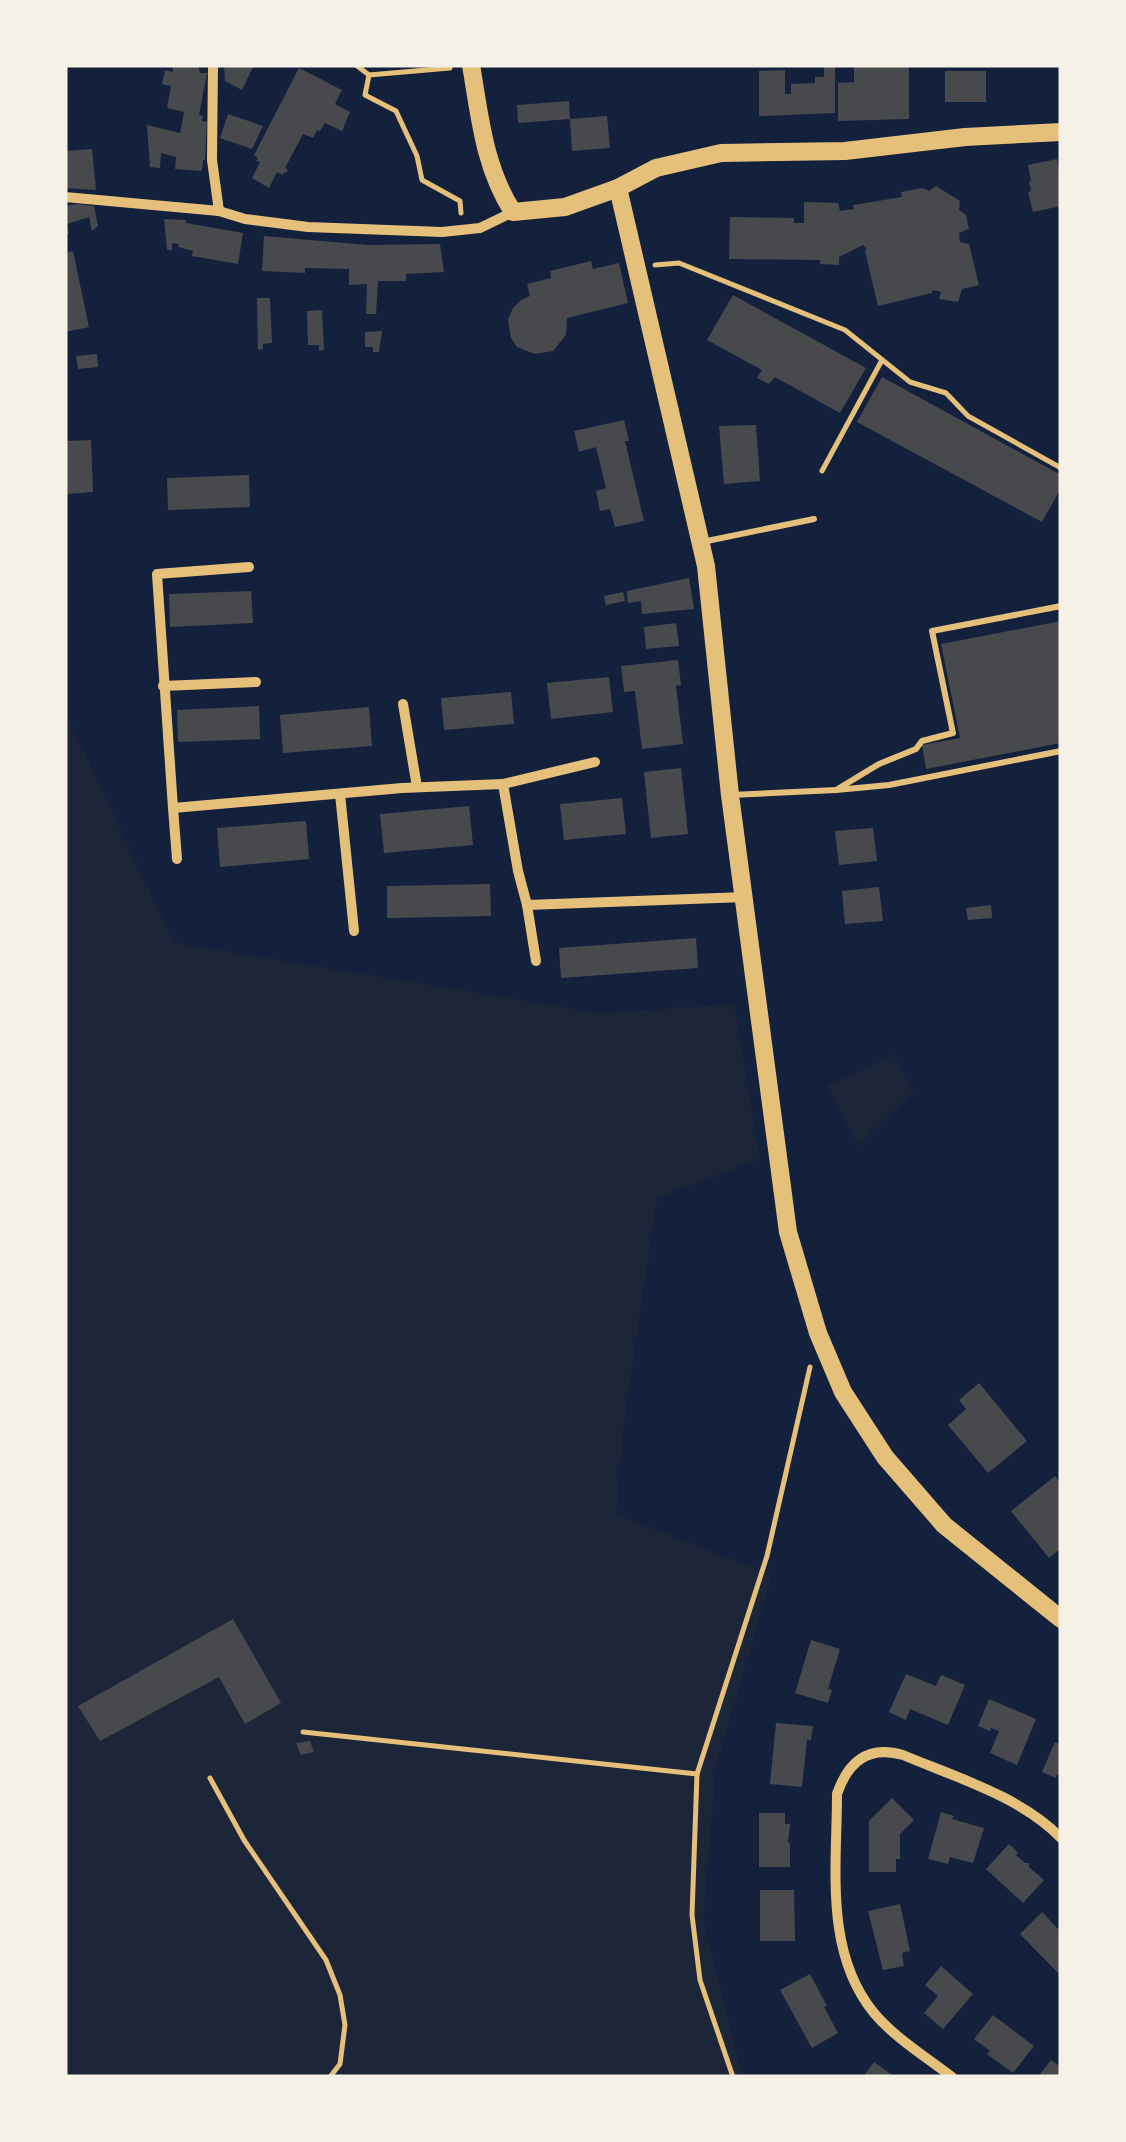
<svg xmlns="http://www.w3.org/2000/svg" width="1126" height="2142" viewBox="0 0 1126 2142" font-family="Karla,sans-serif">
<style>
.green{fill:#1d2539}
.building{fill:#48494c}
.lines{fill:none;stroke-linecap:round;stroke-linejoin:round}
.path{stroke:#e5c07b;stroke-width:5}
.service{stroke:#e5c07b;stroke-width:6}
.minor{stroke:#e5c07b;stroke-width:10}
.secondary{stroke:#e5c07b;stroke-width:18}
</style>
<rect width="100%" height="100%" fill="#14213d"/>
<!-- green -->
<g class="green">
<path d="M65,711L174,943L600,1013L734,1004L760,1159L657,1198L624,1421L616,1514L772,1575L716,1766L703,1921L743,2077H65Z"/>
<path d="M894,1055L913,1093L858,1145L827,1086Z"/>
</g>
<!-- building -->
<g class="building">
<path d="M172,65H198L200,73H207L199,115L203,116L202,121L207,122L205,160H203L202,171L175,169L176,157L161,153L160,168L150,167L147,125L180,133L184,112L167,108L171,86L162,84L165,70L173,72Z"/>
<path d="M224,65H254L242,90L225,81Z"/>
<path d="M824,65H835V113L759,116V71L785,70V94H791V84L815,83V77H824Z"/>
<path d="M854,65H909V119L838,121V83L854,82Z"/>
<path d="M299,68L342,90L335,104L350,112L342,131L325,123L320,131L317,130L313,138L303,134L285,168L288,170L286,173L284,172L283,175L277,172L269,188L252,178L260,162L256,161L258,158L254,155Z"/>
<rect x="945" y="71" width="41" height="31"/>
<path d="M569,101L570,119L607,116L610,148L572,151L570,119L518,123L517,105Z"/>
<path d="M228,114L263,126L252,149L220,138Z"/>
<path d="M92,149L96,190L65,188V151Z"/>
<path d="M1057,159L1061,180V206L1033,212L1028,192L1031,191L1029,181H1031L1028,165Z"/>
<path d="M936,186L960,201L959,210L966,215L969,229L959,233L960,242L969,244L979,285L962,289L958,302L939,299L941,292L933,290L932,293L878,306L865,251L867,249L863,245L839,257V265L820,264V260L729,259L730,217L794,218V223H804V202L838,203L840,211L854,209L853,205L902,197L901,192L922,188L929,191Z"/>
<path d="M77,204L94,206L98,226L92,231L89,217L67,224L69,234L65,235V206Z"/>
<path d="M164,219L186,220V223L243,233L238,264L192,256L193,251L178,247L179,244L172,243V250H167Z"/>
<path d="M264,236L368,245L440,244L444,272L406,274V281H378L376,314H366L367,284L349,285V269L305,268V273L262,271Z"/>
<path d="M73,251L89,327L65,332V253Z"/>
<path d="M591,261L593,269L619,263L628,303L567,318L566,335L553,351L535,354L517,347L511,338L508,320L513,308L521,300L530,296L527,284L551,278L550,271Z"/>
<path d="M733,295L866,368L840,413L775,377L769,384L757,378L762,370L707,340Z"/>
<path d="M257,298H270L272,343L263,344V349L258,350Z"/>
<path d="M322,310L324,350L319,351V345H308L307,311Z"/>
<path d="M382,331L379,352H373V347H365V332Z"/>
<path d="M97,354L98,367L78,369L76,356Z"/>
<path d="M882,377L1061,475V488L1042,522L857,422Z"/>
<path d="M624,420L629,441H625L644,521L615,527L610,509L600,511L596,491L606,488L596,447L579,452L574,431Z"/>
<path d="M756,425L760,481L724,484L719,426Z"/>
<path d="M91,440L93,492L65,494V441Z"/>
<path d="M249,475L250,507L168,510L167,478Z"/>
<path d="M689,578L694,609L642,614L641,601L628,603L627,591Z"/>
<path d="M251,591L253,623L170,627L169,594Z"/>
<path d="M623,592L625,601L606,605L604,596Z"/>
<path d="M1061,621V743L926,769L922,745L960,738L941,644Z"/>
<path d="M676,623L679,646L646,649L644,627Z"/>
<path d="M678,660L681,685L676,686L683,744L642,749L635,691L624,692L621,666Z"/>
<path d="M609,677L613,712L551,719L547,683Z"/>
<path d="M511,692L514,724L444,730L441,698Z"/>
<path d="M259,706L260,739L178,742L177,710Z"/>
<path d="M369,707L372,746L283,753L280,715Z"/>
<path d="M681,768L688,834L651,838L644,772Z"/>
<path d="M622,798L626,834L564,840L560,804Z"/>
<path d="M469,806L473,845L384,853L380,814Z"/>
<path d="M306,821L309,859L220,867L217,828Z"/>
<path d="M873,828L877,861L839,865L835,831Z"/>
<path d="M490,884L491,916L387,918V886Z"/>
<path d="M879,887L883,921L845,924L842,891Z"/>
<path d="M991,905L992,918L968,920L966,908Z"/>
<path d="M696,938L698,968L561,978L559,948Z"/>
<path d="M979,1383L1027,1441L988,1473L948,1425L966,1409L959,1400Z"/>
<path d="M1055,1476L1061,1483V1548L1049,1558L1011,1511Z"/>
<path d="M233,1619L281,1703L245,1724L219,1677L100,1741L78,1706Z"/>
<path d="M811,1640L840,1649L828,1689L832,1690L828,1703L795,1693Z"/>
<path d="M906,1674L936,1686L941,1675L965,1685L948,1725L910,1709L906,1720L889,1712Z"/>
<path d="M989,1699L1036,1719L1017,1765L990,1753L999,1731L991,1728L990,1731L978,1726Z"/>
<path d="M776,1723L813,1726L811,1740H807L802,1787L770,1784Z"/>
<path d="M310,1741L314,1752L301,1755L296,1743Z"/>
<path d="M1055,1742L1061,1745V1775L1057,1774L1056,1778L1042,1772Z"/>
<path d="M892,1798L914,1820L900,1834V1859H896V1872H869V1821Z"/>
<path d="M941,1812L954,1816L952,1819L984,1828L973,1863L950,1857L948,1864L928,1859Z"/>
<path d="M759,1813H785V1824H790L788,1843H790V1867H759Z"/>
<path d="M1009,1844L1018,1853L1016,1855L1025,1863H1029V1867L1044,1880L1023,1903L986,1869Z"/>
<path d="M760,1890H794L795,1941H760Z"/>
<path d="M900,1904L910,1951L902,1953L904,1966L883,1970L868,1911Z"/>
<path d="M1042,1912L1061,1932V1976L1020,1934Z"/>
<path d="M941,1966L973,1994L943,2029L924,2013L938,1996L925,1985Z"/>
<path d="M810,1974L827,2006L824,2007L838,2033L812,2048L780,1990Z"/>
<path d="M993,2015L1034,2046L1013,2073L987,2054L990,2051L974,2039Z"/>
<path d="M1051,2060L1061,2067V2077H1038Z"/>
<path d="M874,2062L895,2077H863Z"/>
</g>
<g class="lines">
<!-- path -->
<g class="path">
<path d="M356,65L369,75L365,95L396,111L417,156L422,180L460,201L461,213"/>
<path d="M369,75L450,68"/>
<path d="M655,265L679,263L845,330L910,382L946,393L968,416L1061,468"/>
<path d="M822,471L882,360"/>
<path d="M303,1732L697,1774"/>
<path d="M210,1778L244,1840L326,1960L340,1995L345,2025L340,2064L330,2077"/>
<path d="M733,2077L700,1980L692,1915L697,1774L767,1556L810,1367"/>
</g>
<!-- service -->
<g class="service">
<path d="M702,542L814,519"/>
<path d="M836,790L879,764L916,749L922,741L953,733L932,631L1061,606"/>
<path d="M731,795L836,790L889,785L1061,751"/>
</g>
<!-- minor -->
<g class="minor">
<path d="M213,65L212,160L219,211"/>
<path d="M65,197L219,211L245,219L308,227L442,232L480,228L513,212"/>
<path d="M249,567L157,574L173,808L402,788L503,784L518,871L527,905L745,897"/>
<path d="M163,686L256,682"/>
<path d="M403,704L417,787"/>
<path d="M503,784L595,762"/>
<path d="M340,794L354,931"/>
<path d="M173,808L177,859"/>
<path d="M527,905L536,961"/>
<path d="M952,2077C926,2057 895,2038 874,2013C824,1952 837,1867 837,1794C848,1762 868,1745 903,1755C955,1777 1022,1797 1061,1838"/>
</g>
<!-- secondary -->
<g class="secondary">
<path d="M471,65C480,117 484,167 513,212L565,207L618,188L656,168L721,153L845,151L965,137L1061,132"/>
<path d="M618,188L706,566L730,795L788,1232L818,1333L843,1392L885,1457L944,1525L1061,1619"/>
</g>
</g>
<!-- border -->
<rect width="1126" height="2142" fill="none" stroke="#f6f1e7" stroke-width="135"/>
</svg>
